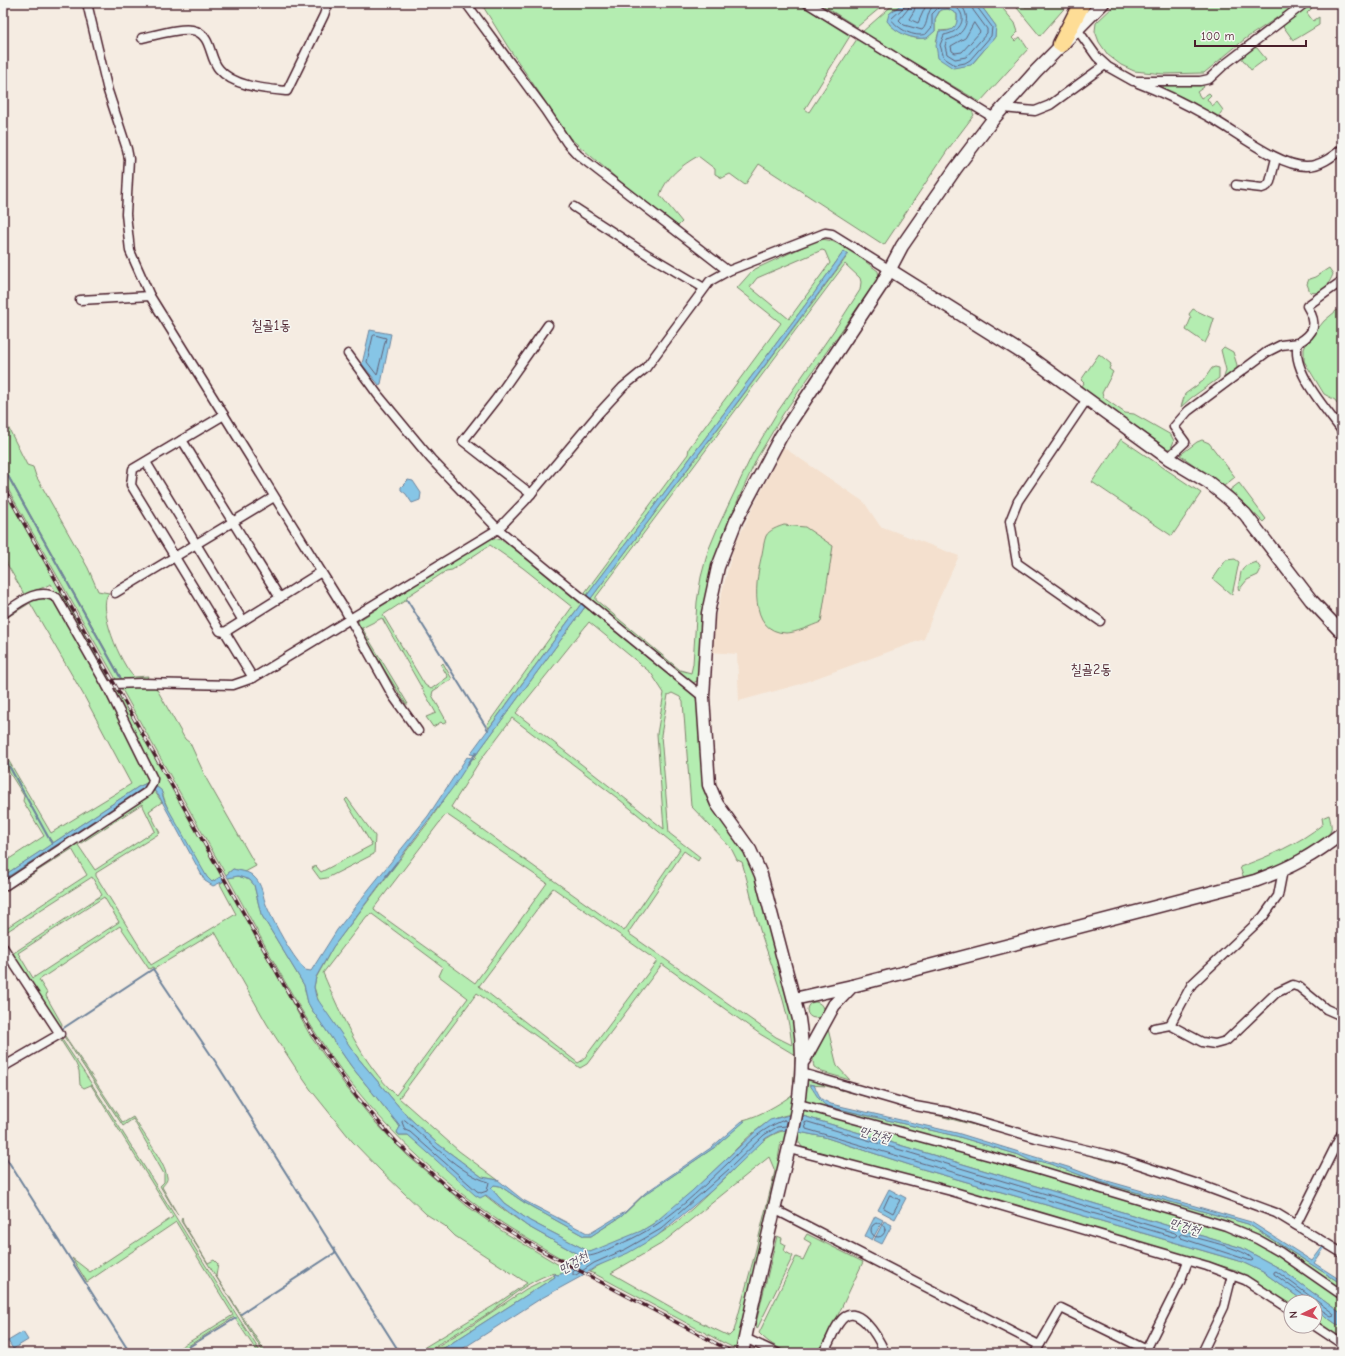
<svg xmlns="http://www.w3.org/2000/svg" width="1345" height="1356" viewBox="0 0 1345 1356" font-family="'Comic Neue','Poor Story',sans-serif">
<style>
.built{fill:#f4e0ce}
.green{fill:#b4edb1;stroke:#7f866e;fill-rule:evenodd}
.water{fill:#86c5e6;stroke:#6e839b}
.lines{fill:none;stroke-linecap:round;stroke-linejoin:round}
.shore{stroke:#626176;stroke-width:1}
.stream{stroke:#6e839b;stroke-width:2}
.street-casing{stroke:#4a1f2b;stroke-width:11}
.secondary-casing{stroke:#4a1f2b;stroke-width:15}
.highway-casing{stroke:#4a1f2b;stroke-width:19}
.street{stroke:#f6f6f2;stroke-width:8}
.secondary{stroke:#f6f6f2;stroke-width:12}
.highway{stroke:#fedd96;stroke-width:16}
.rail-casing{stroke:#4a1f2b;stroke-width:3.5}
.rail{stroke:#f6f6f2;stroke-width:2;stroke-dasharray:6;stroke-linecap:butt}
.labels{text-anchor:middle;stroke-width:3;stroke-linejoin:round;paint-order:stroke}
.water-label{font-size:13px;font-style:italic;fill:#5c5163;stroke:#f6f6f2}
.quarter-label{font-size:14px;fill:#4a1f2b;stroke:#f6f6f2}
</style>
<rect width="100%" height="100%" fill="#f5ece2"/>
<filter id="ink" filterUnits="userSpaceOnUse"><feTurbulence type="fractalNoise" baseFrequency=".025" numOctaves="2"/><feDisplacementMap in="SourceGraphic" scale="8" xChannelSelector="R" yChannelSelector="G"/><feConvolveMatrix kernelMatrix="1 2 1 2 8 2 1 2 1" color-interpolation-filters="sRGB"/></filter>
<g filter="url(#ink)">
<!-- built -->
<path class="built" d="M783,447L864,502L880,526L959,556L937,603L924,639L797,685L739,701L737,654L711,652L715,619L734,546Z"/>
<!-- green -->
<g class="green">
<path d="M491,3H686L691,6L693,3H798L850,36L805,109L809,112L857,39L972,111L974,115L949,148L884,245L759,164L745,185L730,174L722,178L715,174V169L698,156C682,165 666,177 660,195L682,222L678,226L628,188L570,138L508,47L484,8Z"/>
<path d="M819,3H886L857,27Z"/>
<path d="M895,3H903L889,14L890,25C900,33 915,42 928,37C931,35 932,32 935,31V19L940,11C946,7 952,9 957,14V24L951,30L939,31L936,42L973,63L995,37V25L979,3H998L1015,23L1018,32L1012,38L1015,41L1020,37L1028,49L980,102L862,32Z"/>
<path d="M1013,3H1022L1025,7H1032L1036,3H1069L1040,36Z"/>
<path d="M1117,3H1299L1245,39L1204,73L1164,74L1134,71L1121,65L1108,55L1099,42L1095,31L1096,23Z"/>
<path d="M1307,7L1312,8L1307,13L1313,21L1319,17V25L1296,39L1293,40L1283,26V23Z"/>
<path d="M1252,47L1257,48L1266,59L1251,70L1240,56Z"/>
<path d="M1164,84H1202L1204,87L1197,92L1201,98L1209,93L1211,95L1207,99L1212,106L1217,102L1223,110L1217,118L1182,97L1166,91L1162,85Z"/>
<path d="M820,239C842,240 861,259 878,271L879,277L783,414L757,458L738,500L722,540L699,680L693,683L589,601L848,255L844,251L815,292L585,598L583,595L688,454L689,448L781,323L737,288L753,270ZM822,250L825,251L830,263L789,319L750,287L757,278ZM845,264L860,278L861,282L860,290L837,326L778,411L753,453L718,527L708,551L701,577L697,602L693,664L691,673L680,670L596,600V597Z"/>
<path d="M1329,268L1333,274C1330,283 1321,296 1310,292L1307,284L1309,279L1315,277Z"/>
<path d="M1342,306V410L1335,400L1324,394L1304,361V349L1307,342L1324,321Z"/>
<path d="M1193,309L1214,319L1209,335L1205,343L1186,330L1191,318L1189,314Z"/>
<path d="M1224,347L1233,352L1237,365V370L1223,382L1226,370L1221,350Z"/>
<path d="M1099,354L1111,364L1109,369L1113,372L1102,393L1104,398L1125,413L1134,414L1171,435L1174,441L1171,448L1168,449L1081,388L1084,383L1081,380Z"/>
<path d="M1215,367L1219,368V378L1191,398L1181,407L1185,394L1203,381L1212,368Z"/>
<path d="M3,417L27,465L33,467L36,476L88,568L98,591L109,593C96,607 121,665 134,677L148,676L147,679L123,681L3,466Z"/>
<path d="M1121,439L1201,493L1172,536L1092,482Z"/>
<path d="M1202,440L1209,443L1235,477L1224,486L1180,455L1197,442Z"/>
<path d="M3,468L122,681H117L14,500L3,480Z"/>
<path d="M1239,483L1266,519L1263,522L1230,490Z"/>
<path d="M3,489L112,682L108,683L51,584L28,594L3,612V608L24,594L3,557Z"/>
<path d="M784,525L805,527L833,546L821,622C810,626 796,633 786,633C747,632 756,578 762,554C763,549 764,541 766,536C769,530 778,527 784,525Z"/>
<path d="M491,537L501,540L513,548L581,604L489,728L487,725L572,607L523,568L490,545L452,570L446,571L408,596L406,600L383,615L425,685L431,689L448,677L441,665L443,663L452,679L433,691L432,695L447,722L443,724L441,722L433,727L426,717L436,713L382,618L362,628L408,704H406L357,627L358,621Z"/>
<path d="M1235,559L1239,562L1232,595L1213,579L1226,560Z"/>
<path d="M1256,562L1261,569L1258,575L1247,580L1239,590L1238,588L1241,572L1245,566Z"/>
<path d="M36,597L54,598L98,676L148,771L150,786L3,885V880L148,785L149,782L138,787L53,843L47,835L11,769L3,751L51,833L131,784L83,694L30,603L3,620V617Z"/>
<path d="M585,607L699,700L704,785L709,803L745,853L754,870L798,1039L793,1114C763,1117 743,1143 723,1162C701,1183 679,1205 654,1223C636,1236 611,1246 590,1252L530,1221L504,1203L491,1188L494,1185L500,1186L525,1203L584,1236H591L622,1216L644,1195L715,1147L744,1121L743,1120C757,1117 782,1103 793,1094L795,1055L760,1034L662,964L587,1064L580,1068L477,993L399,1098L459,1151L498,1180L482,1177L438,1144L405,1114L358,1058L319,1003L314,987L316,978L333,947L430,820L472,758L475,759L476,755ZM589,622L651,673L664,693L657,734L664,829L516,713ZM672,693L680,697L683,702L691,806L731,848L737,860L742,862C749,885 753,908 760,930C772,968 788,1005 792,1045L776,1037L628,933L684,851L698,861L700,857L669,833L661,735L668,695ZM512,718L620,800L680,849L624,931L451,807L479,762ZM446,814L547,883L475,983L375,911L374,908ZM553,888L657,961L583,1060L578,1063L479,986ZM372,914L443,967L439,976L468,998L396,1095C361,1062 342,1017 323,973L367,916Z"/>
<path d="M115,685L222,876L212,882C200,875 172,819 166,804C163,797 163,789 155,786L111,688Z"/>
<path d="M120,686H155L185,739L190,743L207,780L256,866L245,872L233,869L226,875Z"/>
<path d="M3,756L52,844L3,876V863L44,836L23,801L24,796L9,772Z"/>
<path d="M153,789L162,802L149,811L160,833L96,873V876L151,965L236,914L220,884L225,880L311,1037L347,1088L373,1120L408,1156L467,1206L502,1231L569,1271L557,1275L555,1273C533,1277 507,1300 489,1313C467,1327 445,1340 423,1353H415L498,1303L527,1283L455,1236L445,1226L426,1214L380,1170L352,1141L311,1090L297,1070L267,1024L215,932L154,969L153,967L149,969L120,926L39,980L47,993L46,996L62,1024L61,1030L123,1123L133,1117C141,1130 165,1163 167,1177C168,1181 164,1184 162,1187L178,1215L177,1214L160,1186L164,1182V1174L133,1119L123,1126L3,944V940L12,954L102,895L92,877L3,934V930L87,875L72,849L3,893V890ZM142,804L155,831L95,870L78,845ZM104,897L119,922L33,978L18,953Z"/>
<path d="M347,798L375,836L374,854L327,878L320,879L312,868L316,866L321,872L372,845L345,800Z"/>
<path d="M1329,815C1330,819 1332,826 1331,830C1325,850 1264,872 1246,877L1243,876L1240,867C1269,856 1299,844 1323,824L1322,818Z"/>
<path d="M238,876L250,880L254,885L261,914L304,985L308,1003L312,1010L351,1066L398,1124L400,1127L397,1133L399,1135H408L500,1207L527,1226L581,1256L582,1258L574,1266C542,1247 509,1229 479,1207C429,1170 385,1127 347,1078C300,1017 266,945 228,878Z"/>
<circle cx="815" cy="1010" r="8"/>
<path d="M828,1029L837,1066L850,1080L822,1072L814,1067C810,1053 821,1040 828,1029Z"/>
<path d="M59,1035C130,1139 193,1248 261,1353H258L234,1317L177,1353H171L233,1315L176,1222L87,1282L72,1258L90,1272L173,1217L91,1085L84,1088L80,1085L79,1071L76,1064L60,1039L3,1071V1068Z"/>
<path d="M810,1078L1099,1156L1188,1183L1276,1217L1206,1190L1129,1166L826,1086L809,1085L813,1087L819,1099L827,1106L956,1136L1019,1155L1035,1163L1039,1161L1050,1164L1097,1181L1248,1224L1342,1284V1294L1258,1238L804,1104L807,1081Z"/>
<path d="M804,1109L990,1157L1257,1240L1342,1296V1314L1279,1268L1242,1248L803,1116Z"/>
<path d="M789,1130L786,1142H781L778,1159L783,1162L739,1348L736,1349L722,1342L595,1274L589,1272C609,1257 636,1249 658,1235C683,1220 704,1197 725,1178C742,1162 765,1131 789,1130ZM769,1157L775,1171L754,1257L734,1331L729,1336L685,1315L611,1273L661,1244Z"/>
<path d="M799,1132L824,1137L919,1168L1242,1262L1263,1272L1305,1302H1291V1307L1236,1270L915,1177L900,1176L802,1147L798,1141Z"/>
<path d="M182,1217L183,1223L208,1263L214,1260L218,1264L216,1276L266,1353H264L181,1221Z"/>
<path d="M807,1234L863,1262L822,1349L818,1353C793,1353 778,1353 759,1333L796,1257L803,1260L811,1243L804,1239Z"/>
<path d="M777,1236L782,1238L781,1242L786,1245L784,1251L793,1256L757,1329L756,1323Z"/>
<path d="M554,1275L555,1277L436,1353H426L471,1326L526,1289Z"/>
<path d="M1315,1309L1342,1328V1340L1315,1323Z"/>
</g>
<!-- water -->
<g class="water">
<path d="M903,3H979L996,26L995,37L971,65L953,68L938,58L936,45L939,31C951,33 959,27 957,14L948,9L940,10L935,19V31L927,38C912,40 896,33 887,21L889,14Z"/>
<path d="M844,251L848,254L589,601L585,598L815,292Z"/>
<path d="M370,330L391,334L381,384L379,385L362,364Z"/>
<path d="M408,480L413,481L421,493L420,500L412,503L406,494L401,490V487Z"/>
<path d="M581,604L585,607L476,755L470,754Z"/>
<path d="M467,757L472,758L454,786L333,947L316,977L314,987L316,997L358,1058L405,1114L438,1144L482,1177L498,1180L523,1200L589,1234L625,1212L645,1193L712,1147L742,1121H745L715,1147L640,1198L622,1216L591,1236H584L525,1203L500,1186L494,1185L491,1188L504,1203L530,1221L590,1252L641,1231L653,1224L692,1191L756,1131L770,1120L793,1114L789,1130L779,1131L766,1138L711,1191L657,1236L628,1253L595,1267L584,1275L540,1299L456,1353H436L555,1277L554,1274L558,1275L569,1271L582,1259L581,1256L527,1226L486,1195L480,1198L475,1195L408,1135H399L397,1132L400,1127L398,1124L351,1066L312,1010L308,1003L304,985L261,914L254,885L250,880L238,876L228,878L226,875L233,869C240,871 248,871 253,876C263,884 262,896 267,907C276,927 290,953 305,970L311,971L337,930L369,889L428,816Z"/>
<path d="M149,782L148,785L3,880V876L138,787Z"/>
<path d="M155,786L161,790L165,803L207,877L212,882L222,876L224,881L213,886L205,881L159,796L153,789Z"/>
<path d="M809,1084L814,1085L821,1099L831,1104L957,1133L1071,1168L1097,1178L1251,1222L1312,1261L1324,1245L1326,1246L1314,1263L1342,1281V1284L1248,1224L1097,1181L1050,1164L1039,1161L1033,1162L1019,1155L956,1136L827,1106C819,1102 814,1090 809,1084Z"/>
<path d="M803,1116L1242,1248L1279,1268L1342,1314V1328L1315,1309V1302H1305L1263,1272L1242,1262L919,1168L824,1137L799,1132Z"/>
<path d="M889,1189L906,1198L895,1219L878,1210Z"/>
<path d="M875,1216L883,1220L872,1240L865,1236Z"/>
<path d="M884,1221L892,1225L882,1244L874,1240Z"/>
<path d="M23,1332L28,1340L13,1349L8,1341Z"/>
</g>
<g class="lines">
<!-- shore -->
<g class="shore">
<path d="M905,3L904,7L891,19C898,29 914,38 926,34L932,27V14L941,5C966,1 971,30 944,35L940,45L944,58L955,65L965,63L970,60L991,36L992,27L977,7L976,3"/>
<path d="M910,3L908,9L899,20L904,25L922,30C929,24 925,13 935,3"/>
<path d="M916,3L914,11L909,19L918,23L927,3"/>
<path d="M959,3C974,17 965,36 947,40L945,46L947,54L955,59L966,57L987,33V29L973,10L971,3"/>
<path d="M974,23L980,32L962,52L955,53L952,51L951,46L965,38Z"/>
<path d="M375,335L386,338L377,375L367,362L373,336Z"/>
<path d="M405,1120C427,1139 461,1175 489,1182L487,1191L481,1193L477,1191L410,1132L405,1130L402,1122Z"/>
<path d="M784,1120L787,1122L786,1126L777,1127L764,1135L729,1169L661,1229L626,1249L594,1263L576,1275H573V1272L584,1261L587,1256C596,1256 606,1250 615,1246C662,1228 691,1198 727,1164C747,1145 757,1131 784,1120Z"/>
<path d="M808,1122L1175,1233L1177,1235L1174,1237L806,1129L805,1123Z"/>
<path d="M890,1195L900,1200L893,1213L884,1208Z"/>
<circle cx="878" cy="1230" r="7"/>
<path d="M1182,1234C1195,1238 1248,1249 1253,1260L1251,1261L1181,1238L1179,1236Z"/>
<path d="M1307,1302L1306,1297L1274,1274V1272L1276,1271L1333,1313L1334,1315L1331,1316L1315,1306"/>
</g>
<!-- stream -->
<g class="stream">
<path d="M3,467L120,677"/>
<path d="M407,600L488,730"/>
<path d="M3,755L52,844"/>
<path d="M468,764L476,753"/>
<path d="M386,876L397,862"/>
<path d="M62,1029L153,969L215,1061L400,1353"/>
<path d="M3,1153L130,1353"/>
<path d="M241,1314L336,1252"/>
<path d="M179,1353L236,1318"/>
</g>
<!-- street casing -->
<g class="street-casing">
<g id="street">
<path d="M87,3L108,91L127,149L129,159L126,214L130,251L150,296"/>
<path d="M466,3L545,110L567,143L578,155L728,271"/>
<path d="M807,3L994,118"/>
<path d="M1077,29L1097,57L1108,67L1133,81H1200L1209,79L1224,65L1305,3"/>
<path d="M142,38C156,35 184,26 196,31C212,37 209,58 219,69C234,87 266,89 287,91L324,15L328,3"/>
<path d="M1138,83C1162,92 1186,104 1209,117C1234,130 1279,167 1307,166C1320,166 1332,157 1342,149"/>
<path d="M1003,108L1035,111L1050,105L1105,65"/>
<path d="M1236,185L1262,188L1267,186L1270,182L1276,158"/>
<path d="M574,207L648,255L704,288"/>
<path d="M1342,281L1307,306C1318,324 1315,333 1298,343C1290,370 1327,410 1342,431"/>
<path d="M80,300L150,296L345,610L393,696L418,731"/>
<path d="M348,354L378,395L431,459L498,529L703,697"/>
<path d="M1087,399L1018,501L1010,521L1017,563L1100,621"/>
<path d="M224,415L133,469L131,485L220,631L225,632"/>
<path d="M182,440L280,598"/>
<path d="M1168,458L1185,442L1174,427L1188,411L1267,352L1281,345L1298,343"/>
<path d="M146,462L243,621"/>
<path d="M531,494L463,441L496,399L548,325"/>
<path d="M321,572L225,632L253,678L498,529L525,501L599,413L623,387L645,369L710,281L728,271L825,233L832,234L890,270"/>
<path d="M115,593L274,497"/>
<path d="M3,614C19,603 38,586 57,598L107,686L153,779L152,784L147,792L3,887"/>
<path d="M107,686L114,684L142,683L233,685L253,678"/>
<path d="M3,947L60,1034L3,1067"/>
<path d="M1170,1025L1192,984L1263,917L1278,896L1283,870"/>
<path d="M1154,1028L1170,1025L1202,1042L1215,1044L1226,1041L1276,993L1293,985L1299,987L1326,1009L1342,1016"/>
<path d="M802,1073L915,1106L949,1112L1036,1138L1113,1156L1198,1184L1276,1213L1342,1253"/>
<path d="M799,1104L1015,1163L1226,1226L1257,1239L1280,1252L1342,1295"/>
<path d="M789,1149L951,1191L1207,1266L1245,1280L1291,1310"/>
<path d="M774,1209L1039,1345"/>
<path d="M1296,1225L1342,1133"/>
<path d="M1315,1326L1342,1344"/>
<path d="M745,1338L777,1353"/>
<path d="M1146,1350L1180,1282L1188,1261"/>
<path d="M822,1353C830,1345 832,1332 839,1323C856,1297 879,1339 885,1353"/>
<path d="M1035,1353L1061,1308L1153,1353"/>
<path d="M1202,1353L1224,1307L1232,1275"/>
</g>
</g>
<!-- secondary casing -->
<g class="secondary-casing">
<g id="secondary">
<path d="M890,270L1032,359L1168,458L1208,482L1230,500L1245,514L1311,600L1342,633"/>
<path d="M794,999L852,986L1255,881C1290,868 1313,856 1342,833"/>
<path d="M804,1060L834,1005L852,986"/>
<path d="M742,1353C753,1299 766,1246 778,1193C792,1134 809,1080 799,1019L761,875L750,850L717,804L709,785L703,697L708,613L718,567L736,521L781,436L882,284L902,246L956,168L994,118L1036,71L1103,3"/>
</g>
</g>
<!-- highway casing -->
<g class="highway-casing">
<path id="highway" d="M1061,44L1082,3"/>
</g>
<!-- street -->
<use href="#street" class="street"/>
<!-- secondary -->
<use href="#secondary" class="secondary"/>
<!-- highway -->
<use href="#highway" class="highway"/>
<!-- rail casing -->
<g class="rail-casing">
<path id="rail" d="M3,486L293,1001L318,1042L356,1096L397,1143L447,1187L490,1219L537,1248L734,1353"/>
</g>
<!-- rail -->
<use href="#rail" class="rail"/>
</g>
</g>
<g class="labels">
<!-- water labels -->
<g class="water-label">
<text transform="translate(875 1134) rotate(17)" y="5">만겅천</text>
<text transform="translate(1185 1226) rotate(17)" y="5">만겅천</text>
<text transform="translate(573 1262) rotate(-30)" y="5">만겅천</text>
</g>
<!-- quarter labels -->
<g class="quarter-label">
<text x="271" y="330">칠골1동</text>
<text x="1091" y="674">칠골2동</text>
</g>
</g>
<!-- margin -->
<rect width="1345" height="1356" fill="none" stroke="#f6f6f2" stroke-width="16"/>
<rect x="8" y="8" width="1329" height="1340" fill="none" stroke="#4a1f2b" stroke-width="1.5" filter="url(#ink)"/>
<!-- north arrow -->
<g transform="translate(1303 1314) rotate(265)"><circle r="19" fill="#f6f6f2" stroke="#b1a0a2"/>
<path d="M0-3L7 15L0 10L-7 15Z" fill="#d1495b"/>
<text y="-6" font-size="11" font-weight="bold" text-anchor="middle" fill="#4a1f2b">N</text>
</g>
<!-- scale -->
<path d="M1195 40v6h111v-6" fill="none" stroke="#4a1f2b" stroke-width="2"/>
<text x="1201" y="40" font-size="12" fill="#4a1f2b" stroke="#f6f6f2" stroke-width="3" paint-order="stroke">100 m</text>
</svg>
